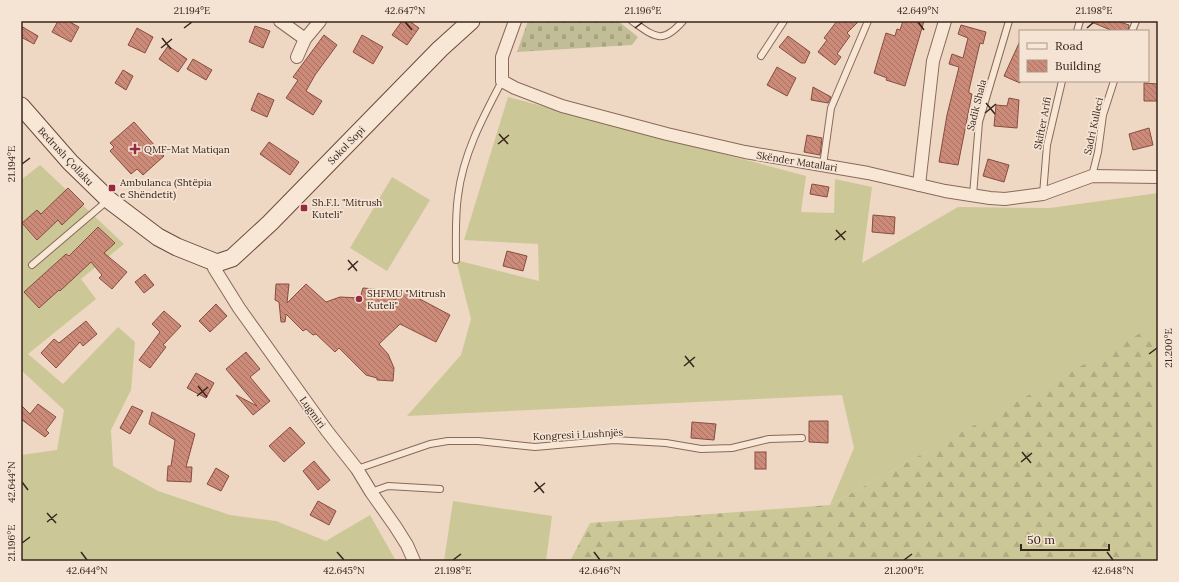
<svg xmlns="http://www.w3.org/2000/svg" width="1179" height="582" viewBox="0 0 1179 582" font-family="Lora,serif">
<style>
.grass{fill:#ccc797}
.forest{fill:url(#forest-firs)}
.cemetery{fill:url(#cemetery-stones)}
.building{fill:url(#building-back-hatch);stroke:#874d40}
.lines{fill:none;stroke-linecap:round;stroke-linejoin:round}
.lane-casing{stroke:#88695a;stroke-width:8}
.street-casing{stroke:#88695a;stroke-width:14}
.secondary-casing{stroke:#6a4a3d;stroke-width:19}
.lane{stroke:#f9e7d6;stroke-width:6}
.street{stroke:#f9e7d6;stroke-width:12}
.secondary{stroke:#f9e7d6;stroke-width:17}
.ticks{fill:none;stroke:#38251e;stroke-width:1.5}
.poi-dot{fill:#972a41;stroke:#f5e4d3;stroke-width:1.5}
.labels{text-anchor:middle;stroke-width:3.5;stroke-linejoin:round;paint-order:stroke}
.street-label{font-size:10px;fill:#38251e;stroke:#f5e4d3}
.poi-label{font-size:10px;fill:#38251e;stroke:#f5e4d3;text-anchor:start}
.neatline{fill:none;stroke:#38251e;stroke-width:1.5}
.ticks-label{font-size:10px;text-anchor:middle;fill:#38251e}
</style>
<defs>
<pattern id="forest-firs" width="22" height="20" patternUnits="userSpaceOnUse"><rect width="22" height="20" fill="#ccc797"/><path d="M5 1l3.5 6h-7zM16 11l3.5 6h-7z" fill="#b0ab82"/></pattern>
<pattern id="cemetery-stones" width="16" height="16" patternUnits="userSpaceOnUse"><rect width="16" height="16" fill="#c1bd96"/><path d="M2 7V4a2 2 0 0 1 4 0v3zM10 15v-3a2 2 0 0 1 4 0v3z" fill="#a7a281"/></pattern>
<pattern id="building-back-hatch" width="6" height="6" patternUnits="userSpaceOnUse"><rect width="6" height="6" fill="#cc8a79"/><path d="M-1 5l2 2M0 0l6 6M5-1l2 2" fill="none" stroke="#a77163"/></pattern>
</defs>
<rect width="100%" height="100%" fill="#eed8c3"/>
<!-- grass -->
<g class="grass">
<path d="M508,97L806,176L801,212L834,213L835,179L872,187L862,263L958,207L1050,208L1158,193V334L1143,332L830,505L854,448L842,395L407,416L461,355L471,319L456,260L539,281L538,244L464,240Z"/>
<path d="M40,165L124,244L81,279L96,299L28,354L63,384L118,327L135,342L131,390L111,430L113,466L158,491L230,515L276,521L326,541L370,515L396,561H21V455L57,450L64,410L21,370V180Z"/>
<path d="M392,177L430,200L387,271L350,248Z"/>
<path d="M453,501L552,516L546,561H444Z"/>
</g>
<!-- forest -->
<path class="forest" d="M1153,326L1158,327V561H570L590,523L830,505Z"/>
<!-- cemetery -->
<path class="cemetery" d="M528,21H618L638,37L632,45L517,52Z"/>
<!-- building -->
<g class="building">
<path d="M58,21H68L79,27L71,42L52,32Z"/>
<path d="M402,21H409L419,28L407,45L392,35Z"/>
<path d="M837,21H859L847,33L850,36L837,54L841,57L835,65L818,52L827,40L824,38Z"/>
<path d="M903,21H924L905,86L886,80L887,78L874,73L886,33L895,36L897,29L900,30Z"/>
<path d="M1089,21H1117L1129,25L1128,31H1113Z"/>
<path d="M961,25L986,32L983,44L980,43L969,90V93L972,94L958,165L939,162L947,115L959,67L949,64L952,54L963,58L968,38L958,34Z"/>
<path d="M21,26L38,36L34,44L21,37Z"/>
<path d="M255,26L270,31L263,48L249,42Z"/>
<path d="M137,28L153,37L145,53L128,45Z"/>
<path d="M324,35L337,45L315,75L306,91L322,101L313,115L286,98L298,80L293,77Z"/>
<path d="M362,35L383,47L373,64L353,52Z"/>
<path d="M788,36L810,52L805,63H801L779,47Z"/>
<path d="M1020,41V83L1004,76Z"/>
<path d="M168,46L187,59L178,72L159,59Z"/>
<path d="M193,59L212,70L206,80L187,69Z"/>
<path d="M777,67L796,78L787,96L767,85Z"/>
<path d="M123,70L133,76L126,90L115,83Z"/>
<path d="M1144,83L1158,84V101H1144Z"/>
<path d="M813,87L831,97L828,103L811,100Z"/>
<path d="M258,93L274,100L267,117L251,110Z"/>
<path d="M1009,98L1019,100L1017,128L994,126L996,105L1007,106Z"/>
<path d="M134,122L164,156L143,175L137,169L131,174L110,151L114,147L110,143Z"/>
<path d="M1149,128L1153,145L1133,150L1129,134Z"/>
<path d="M807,135L822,138L820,155L804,152Z"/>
<path d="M269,142L299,162L290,175L260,154Z"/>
<path d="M988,159L1009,165L1004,182L983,176Z"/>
<path d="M812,184L829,187L827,197L810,194Z"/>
<path d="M68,188L84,204L62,225L58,220L37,240L22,223L37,210L41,214Z"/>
<path d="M873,215L895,217L894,234L872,232Z"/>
<path d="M98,227L115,243L104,253L127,272L112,289L99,278L102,275L91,262L60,291L59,290L39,308L24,292L66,254L69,256Z"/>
<path d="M507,251L527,256L523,271L503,266Z"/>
<path d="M145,274L154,285L144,293L135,282Z"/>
<path d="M276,284H289L287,303L306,284L326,302L340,297L360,298L363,288L375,289L395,300L401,289L450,315L436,342L400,324L379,344L388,354L394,368L393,381L377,380V378L366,375L339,348L335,352L316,334L313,335L306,329L303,331L286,314L285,322H281L279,302L275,300Z"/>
<path d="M216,304L227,316L210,332L199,321Z"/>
<path d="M164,311L181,326L163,345L166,347L150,368L139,360L160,332L152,324Z"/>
<path d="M86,321L97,334L83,346L80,342L56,368L41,353L54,339L59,343Z"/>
<path d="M246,352L260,369L250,377L270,401L253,415L236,395L257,406L226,369Z"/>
<path d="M196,373L214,383L206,398L187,388Z"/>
<path d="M38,404L56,417L46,430L49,433L45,437L21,419V405L30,414Z"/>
<path d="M132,406L143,411L130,434L120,428Z"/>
<path d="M152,412L195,434L186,467H192L191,482L167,481L168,466H171L175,440L149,424Z"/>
<path d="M809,421H828V443L809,442Z"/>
<path d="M692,422L716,424L714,440L691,438Z"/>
<path d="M290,427L305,443L284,462L269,446Z"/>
<rect x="755" y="452" width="11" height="17"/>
<path d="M314,461L330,480L318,490L303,471Z"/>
<path d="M216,468L229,476L221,491L207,484Z"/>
<path d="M318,501L336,511L329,525L310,515Z"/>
</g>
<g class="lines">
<!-- lane casing -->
<g class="lane-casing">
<g id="lane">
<path d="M632,21C655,37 662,45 683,21"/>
<path d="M1077,31L1080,21"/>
<path d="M1132,31L1136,21"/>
<path d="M761,56L784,21"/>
<path d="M823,165L831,108L868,21"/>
<path d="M1092,176L1098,152L1103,115L1114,81"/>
<path d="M1043,194L1047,145L1062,81"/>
<path d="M973,195L979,122L1009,21"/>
<path d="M456,260C456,239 455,217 458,196C463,154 483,117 502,81"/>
<path d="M32,265L107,201"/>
<path d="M357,469L430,444L448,441H478L535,447L614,440L666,443L701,449L732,448L769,439L802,438"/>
<path d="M371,492L388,486L440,489"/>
</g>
</g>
<!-- street casing -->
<g class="street-casing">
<g id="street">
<path d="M280,21L305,39"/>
<path d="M515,21L502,57V81L515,88L562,106L667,134L745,152L868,173L945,191L990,198L1005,199L1043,194L1092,176L1158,177"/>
<path d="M297,57L305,39L320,21"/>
<path d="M919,185L933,61L945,21"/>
<path d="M217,263L214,268L239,308L327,431L357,469L371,492L395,526L407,545L414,561"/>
</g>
</g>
<!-- secondary casing -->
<g class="secondary-casing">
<path id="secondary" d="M21,106L70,162L109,200L158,237L177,247L217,263L232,258L270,223L440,49L471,21"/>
</g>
<!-- lane -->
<use href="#lane" class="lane"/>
<!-- street -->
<use href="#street" class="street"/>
<!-- secondary -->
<use href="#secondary" class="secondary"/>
</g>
<!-- ticks -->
<path class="ticks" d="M405,22L412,30M918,22L924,30M184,28L192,22M635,28L643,22M1087,28L1094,22M162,38L171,49M161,48L172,39M986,103L995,114M985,113L996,104M499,134L508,144M498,144L509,135M22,164L30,158M836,230L845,240M835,240L846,231M348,260L357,271M348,270L358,261M1149,354L1157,348M685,356L694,367M684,366L695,357M198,386L207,397M197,396L208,387M1022,452L1031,463M1021,462L1032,453M22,482L28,490M535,482L544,493M534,492L545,483M47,513L56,523M47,522L57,514M22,543L30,537M81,552L87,560M337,552L344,560M594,552L600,560M1107,552L1113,560M453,560L461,554M904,560L912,554"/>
<!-- markers -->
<g class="poi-dot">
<path d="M133 143h4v4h4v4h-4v4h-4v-4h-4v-4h4z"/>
<rect x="108" y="184" width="8" height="8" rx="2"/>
<rect x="300" y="204" width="8" height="8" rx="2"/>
<circle cx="359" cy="299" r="4"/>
</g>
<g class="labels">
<!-- street labels -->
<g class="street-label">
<text transform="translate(976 105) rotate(-76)" y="4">Sadik Shala</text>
<text transform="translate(1042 123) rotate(-79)" y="4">Skifter Arifi</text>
<text transform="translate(1093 126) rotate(-78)" y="4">Sadri Kulleci</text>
<text transform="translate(346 145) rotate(-46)" y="4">Sokol Sopi</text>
<text transform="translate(66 156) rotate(47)" y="4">Bedrush Çollaku</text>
<text transform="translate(797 161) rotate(9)" y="4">Skënder Matallari</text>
<text transform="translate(313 412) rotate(54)" y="4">Lugmiri</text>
<text transform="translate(578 434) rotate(-3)" y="4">Kongresi i Lushnjës</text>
</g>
<!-- poi labels -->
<g class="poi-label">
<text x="144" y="153">QMF-Mat Matiqan</text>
<text x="120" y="186">Ambulanca (Shtëpia<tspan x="120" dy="12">e Shëndetit)</tspan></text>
<text x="312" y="206">Sh.F.L "Mitrush<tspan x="312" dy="12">Kuteli"</tspan></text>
<text x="367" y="297">SHFMU "Mitrush<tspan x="367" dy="12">Kuteli"</tspan></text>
</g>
</g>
<!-- border -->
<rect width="1179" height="582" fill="none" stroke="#f5e4d3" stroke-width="44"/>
<!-- legend -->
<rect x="1019" y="30" width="130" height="52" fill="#f5e4d3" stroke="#a9988b"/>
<rect x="1027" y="43" width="20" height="6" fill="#f9e7d6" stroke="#a9988b"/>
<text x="1055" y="50" font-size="12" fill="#38251e">Road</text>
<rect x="1027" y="60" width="20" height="12" fill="url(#building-back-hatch)" stroke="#a9988b"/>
<text x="1055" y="70" font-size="12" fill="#38251e">Building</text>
<!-- scale -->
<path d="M1021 544v6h88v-6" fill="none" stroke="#38251e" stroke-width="2"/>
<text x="1027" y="544" font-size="12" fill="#38251e" stroke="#f5e4d3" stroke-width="3" paint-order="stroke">50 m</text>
<rect x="22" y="22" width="1135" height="538" class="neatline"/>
<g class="ticks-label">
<text x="192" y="14">21.194°E</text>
<text x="405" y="14">42.647°N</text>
<text x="643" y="14">21.196°E</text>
<text x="918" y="14">42.649°N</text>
<text x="1094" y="14">21.198°E</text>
<text transform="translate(11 164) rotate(-90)" y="4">21.194°E</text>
<text transform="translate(1168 348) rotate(-90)" y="4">21.200°E</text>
<text transform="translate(11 482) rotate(-90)" y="4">42.644°N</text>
<text transform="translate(11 543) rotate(-90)" y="4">21.196°E</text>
<text x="87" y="574">42.644°N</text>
<text x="344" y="574">42.645°N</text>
<text x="453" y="574">21.198°E</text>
<text x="600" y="574">42.646°N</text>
<text x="904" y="574">21.200°E</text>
<text x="1113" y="574">42.648°N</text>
</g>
</svg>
